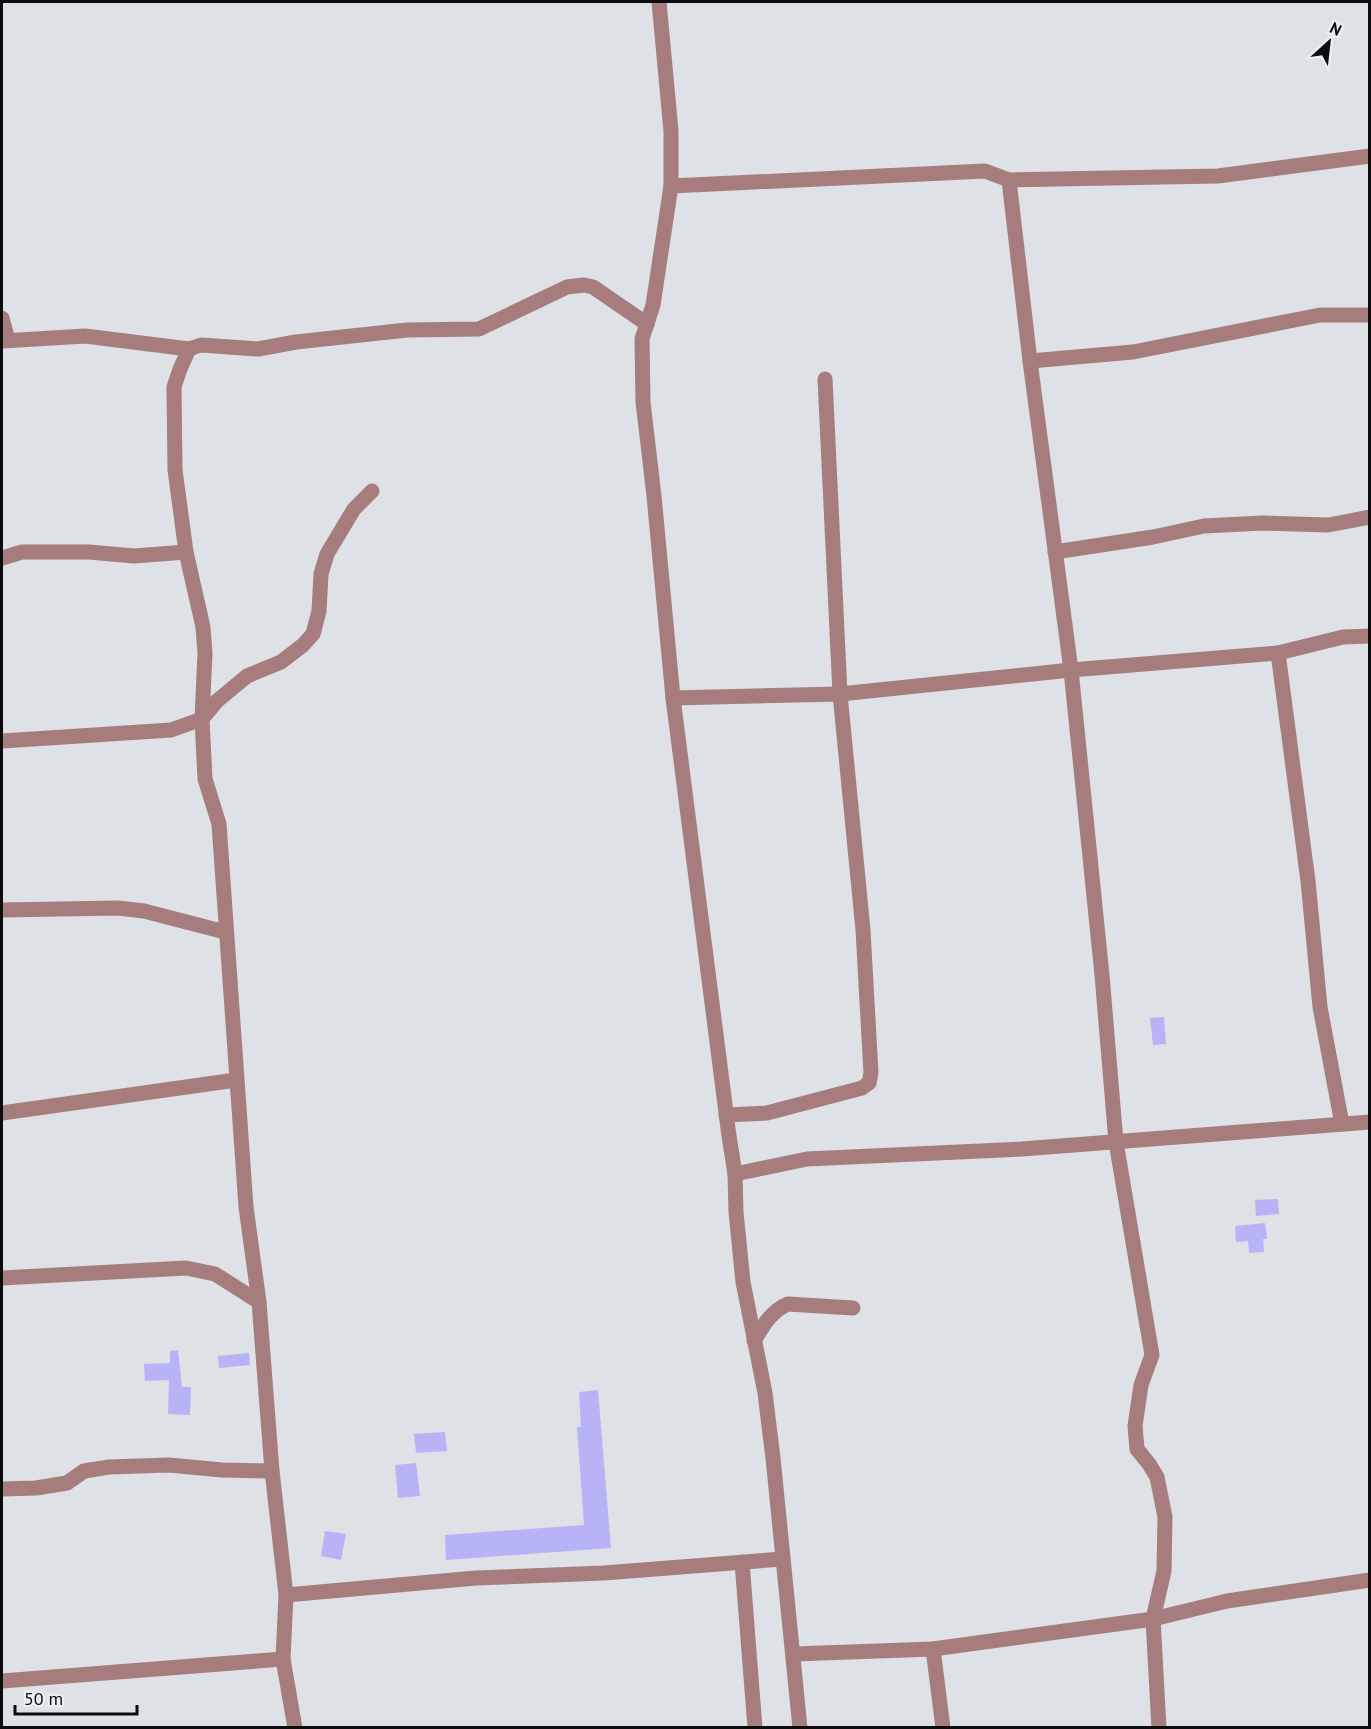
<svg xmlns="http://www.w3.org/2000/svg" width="1371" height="1729" viewBox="0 0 1371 1729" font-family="'PT Sans',sans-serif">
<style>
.building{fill:#b6b4f7}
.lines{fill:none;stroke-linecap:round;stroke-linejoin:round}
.street{stroke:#a77c7c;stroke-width:15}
</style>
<rect width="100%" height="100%" fill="#dee1e5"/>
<!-- building -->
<g class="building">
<path d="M1164,1017L1166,1044L1153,1045L1150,1018Z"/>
<path d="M1278,1199L1279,1214L1256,1216L1255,1200Z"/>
<path d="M1265,1223L1267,1239H1263L1264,1252L1249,1253L1248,1241L1236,1242L1235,1226Z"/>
<path d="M178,1350L182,1387H191L190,1415L168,1414L169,1380L145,1381L144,1364L170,1363V1351Z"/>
<path d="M249,1353L250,1365L219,1368L218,1356Z"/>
<path d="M598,1390L611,1548L446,1560L445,1535L584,1525L577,1427H581L579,1392Z"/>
<path d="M445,1432L447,1451L416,1453L414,1434Z"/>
<path d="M416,1463L420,1496L398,1498L395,1465Z"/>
<path d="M325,1531L346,1534L341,1560L321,1556Z"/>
</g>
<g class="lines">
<!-- street -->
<g class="street">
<path d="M659,2L671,131V186L653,305L642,339L643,402L654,496L673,698L729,1136L735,1174L736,1212L743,1282L765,1393L773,1458L800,1728"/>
<path d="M1009,180L1030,361L1071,670L1102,975L1116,1142L1152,1355L1141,1385L1135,1426L1137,1449L1149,1464L1157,1477L1165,1517L1164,1571L1153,1619L1159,1728"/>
<path d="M671,186L985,171L1009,180L1218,176L1370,156"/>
<path d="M2,318L8,340"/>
<path d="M2,341L85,336L189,349"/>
<path d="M1030,361L1133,352L1320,315H1370"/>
<path d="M825,379L840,694L1071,670L1278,653L1343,637L1370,636"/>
<path d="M1055,552L1153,537L1204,526L1263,523L1328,525L1370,517"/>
<path d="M2,558L22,552H89L134,556L186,552"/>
<path d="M1278,653L1308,881L1320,1007L1342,1124"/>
<path d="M673,698L840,694L863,930L871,1073L869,1083L862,1088L767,1113L726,1115"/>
<path d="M2,741L171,730L202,719L217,701L247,676L281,662L303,645L313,634L319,611L321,574L327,554L354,509L372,491"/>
<path d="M2,910L118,908L144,911L225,932"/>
<path d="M2,1113L236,1080"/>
<path d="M735,1174L807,1159L1022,1149L1370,1122"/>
<path d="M2,1278L186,1268L215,1274L259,1302"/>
<path d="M754,1341C763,1326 771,1311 788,1304L853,1308"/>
<path d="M2,1489L36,1488L67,1483L84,1471L109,1467L169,1465L222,1470L272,1471"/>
<path d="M742,1562L755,1728"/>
<path d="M286,1595L476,1578L604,1573L782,1559"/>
<path d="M933,1649L943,1728"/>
<path d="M794,1654L933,1649L1153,1619L1227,1601L1370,1580"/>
<path d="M2,1681L283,1659"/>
<path d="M295,1728L283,1659L286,1595L272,1471L259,1302L246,1207L219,824L205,779L202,719L205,653L203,627L186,552L175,470L174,387L180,369L189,349L201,345L258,349L296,342L407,330L479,329L567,287L584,285L593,287L647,324"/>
</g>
</g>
<!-- border -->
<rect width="1371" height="1729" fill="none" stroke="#0b0c0e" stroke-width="6"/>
<!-- north arrow -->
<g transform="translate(1329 42) rotate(27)" stroke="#ebeef2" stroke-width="4.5" paint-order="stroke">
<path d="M0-4.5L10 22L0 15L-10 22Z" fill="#0b0c0e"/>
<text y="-9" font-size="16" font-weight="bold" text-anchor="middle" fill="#0b0c0e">N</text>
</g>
<!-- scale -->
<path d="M15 1705v9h122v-9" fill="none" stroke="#0b0c0e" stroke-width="3"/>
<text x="24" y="1705" font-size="18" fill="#0b0c0e" stroke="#ebeef2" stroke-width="4.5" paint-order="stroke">50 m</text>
</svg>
